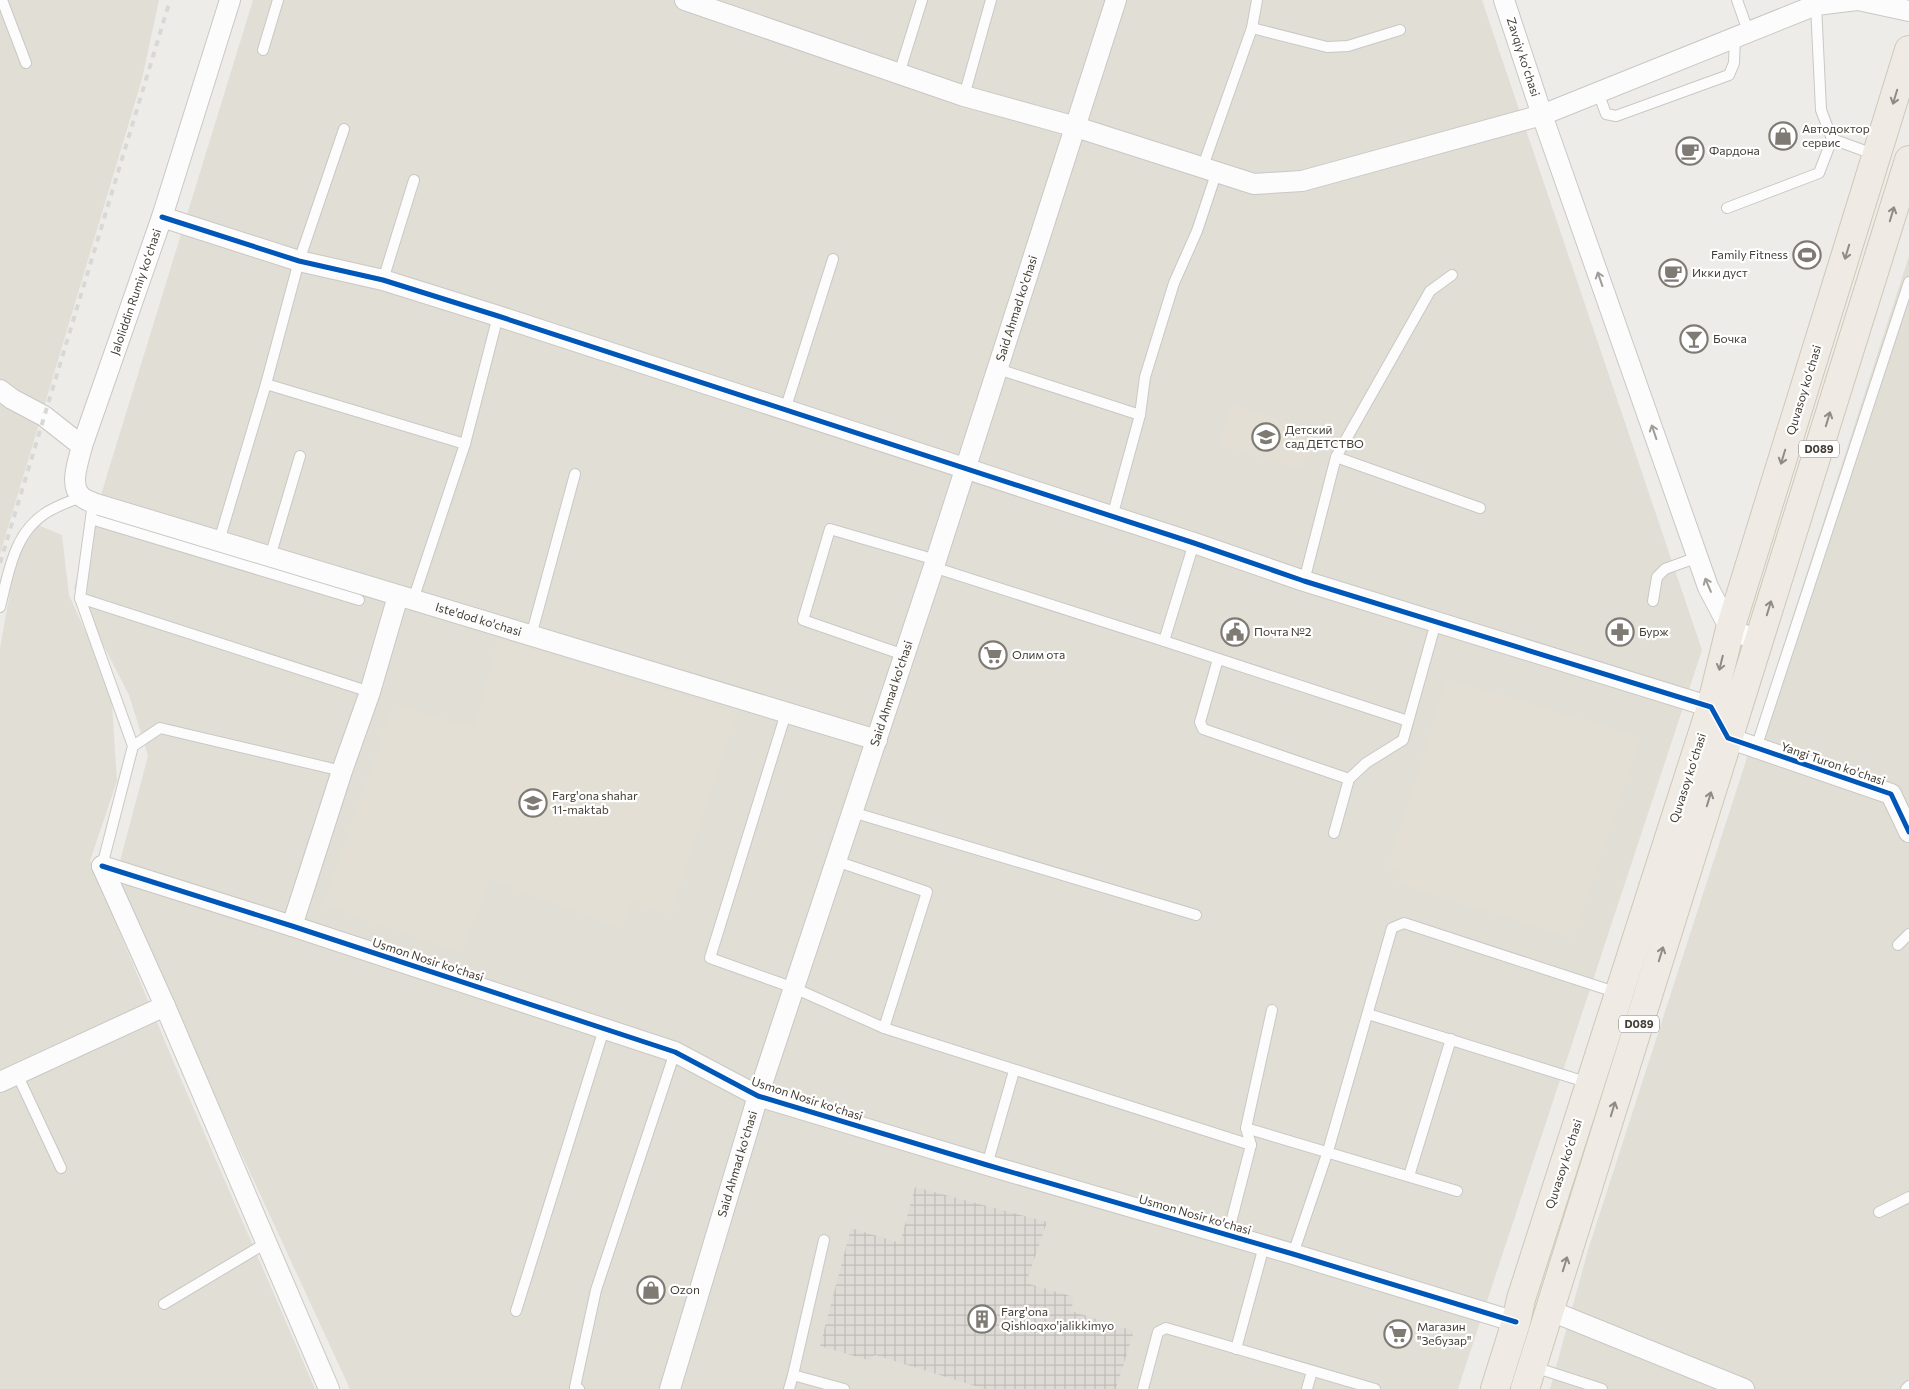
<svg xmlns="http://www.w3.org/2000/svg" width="1909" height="1389" viewBox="0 0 1909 1389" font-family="Commissioner,sans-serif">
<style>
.residential{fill:#e1ded6}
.industrial{fill:url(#industrial-grid)}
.education{fill:#e4dfd4}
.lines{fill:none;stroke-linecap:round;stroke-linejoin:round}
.service-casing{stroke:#cac8c4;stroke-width:12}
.minor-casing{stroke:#cac8c4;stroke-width:22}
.primary-casing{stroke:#cfc7b7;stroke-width:30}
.service{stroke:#fcfcfc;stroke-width:10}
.minor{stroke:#fcfcfc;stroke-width:20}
.primary{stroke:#efebe4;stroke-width:28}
.rail{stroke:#d8d8d7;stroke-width:4;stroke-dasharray:6 6;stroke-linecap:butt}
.cycleway-casing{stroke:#fff;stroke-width:8}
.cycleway{stroke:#0057b8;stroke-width:5}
.oneway{stroke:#908b84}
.oneway2{stroke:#a09c98}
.labels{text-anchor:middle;stroke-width:4.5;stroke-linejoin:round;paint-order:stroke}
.shield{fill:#fff;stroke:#7b7772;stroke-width:1}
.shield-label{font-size:11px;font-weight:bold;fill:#433d35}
.street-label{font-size:12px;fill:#433d35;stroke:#fff}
.poi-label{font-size:12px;fill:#433d35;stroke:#fff;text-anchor:start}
</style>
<defs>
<pattern id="industrial-grid" width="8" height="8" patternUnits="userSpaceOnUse" patternTransform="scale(1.25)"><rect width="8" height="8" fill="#dedbd6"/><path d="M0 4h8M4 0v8" fill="none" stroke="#c0bdb8"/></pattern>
</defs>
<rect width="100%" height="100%" fill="#eeece8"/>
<!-- residential -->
<g class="residential">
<path d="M0,0H159L142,79L0,554Z"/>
<path d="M253,0H1482L1702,650L1458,1389H350L115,880L148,756L129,695L74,588L107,475Z"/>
<path d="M1909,256V1389H1550L1588,1250Z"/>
<path d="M38,525L62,535L69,595L111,688L117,781L90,861L174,1063L315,1389H0V648L16,558Z"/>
</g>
<!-- industrial -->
<path class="industrial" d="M915,1187L1047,1222L1026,1283L1074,1297L1071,1311L1134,1331L1116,1389H985L875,1355L871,1361L820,1346L851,1228L900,1243Z"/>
<!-- education -->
<g class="education">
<path d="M1232,404L1313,430L1301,470L1219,444Z"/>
<path d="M498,639L736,712L671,915L633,901L621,929L490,879L462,952L324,905L393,704L475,728Z"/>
<path d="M1447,679L1640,737L1573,938L1397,884L1401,871L1388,868Z"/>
</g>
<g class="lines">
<!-- service casing -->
<g class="service-casing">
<g id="service">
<path d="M2,0L26,63"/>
<path d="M1737,0L1748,31"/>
<path d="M1816,5L1821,110L1832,139L1876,155"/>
<path d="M1252,28L1327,47L1348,46L1400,30"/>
<path d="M263,50L278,0"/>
<path d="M899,74L922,0"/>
<path d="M1598,92L1606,114L1616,116L1729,75L1734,63L1735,36"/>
<path d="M964,96L991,0"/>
<path d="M1203,166L1252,28L1257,0"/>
<path d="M1727,208L1819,173L1832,139"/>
<path d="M383,280L414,180"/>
<path d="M998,369L1140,415L1145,377L1174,283L1197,231L1217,171"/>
<path d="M266,384L465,444"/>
<path d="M785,410L833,259"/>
<path d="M1336,457L1480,508"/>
<path d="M93,503L80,598L370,692"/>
<path d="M1112,517L1140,415"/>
<path d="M91,519L359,600"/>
<path d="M219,541L266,384L299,261L344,129"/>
<path d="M270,557L300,456"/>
<path d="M933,567L1164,641L1194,543"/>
<path d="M1304,581L1336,457L1430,291L1452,275"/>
<path d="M80,598L133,746L102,866"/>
<path d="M413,600L465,444L498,316"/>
<path d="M1653,601L1657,577L1665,569L1698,557"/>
<path d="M0,607C9,571 14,531 49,511C59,505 71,501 81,497"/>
<path d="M531,636L575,474"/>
<path d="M1164,641L1408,721"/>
<path d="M904,655L803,620L830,529L936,560"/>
<path d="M1218,659L1200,722L1203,729L1349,779"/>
<path d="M786,713L710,958L794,988L884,1028L927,892L836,861"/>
<path d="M133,746L160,728L342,771"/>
<path d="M1756,748L1909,282"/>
<path d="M852,812L1196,915"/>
<path d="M1334,833L1349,779L1366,763L1403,740L1436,622"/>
<path d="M1898,945L1909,934"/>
<path d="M1368,1014L1589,1083"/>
<path d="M884,1028L1251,1145L1228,1234"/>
<path d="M17,1074L61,1168"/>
<path d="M1246,1128L1457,1191"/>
<path d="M1251,1145L1246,1128L1272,1010"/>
<path d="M987,1165L1014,1071"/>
<path d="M1409,1176L1451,1039"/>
<path d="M1879,1212L1909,1197"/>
<path d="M1293,1254L1328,1151L1392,928L1404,923L1618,993"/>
<path d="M164,1304L266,1243"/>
<path d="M516,1311L604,1029"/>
<path d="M1236,1349L1264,1246"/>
<path d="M1534,1367L1602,1389"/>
<path d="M793,1375L824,1240"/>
<path d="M579,1389L575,1387L596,1290L675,1052"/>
<path d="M789,1389L793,1375L844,1389"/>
<path d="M1143,1389L1158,1332L1166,1328L1375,1389"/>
<path d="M1307,1389L1312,1371"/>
<path d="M1906,1389L1909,1386"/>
</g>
</g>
<!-- minor casing -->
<g class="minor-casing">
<g id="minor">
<path id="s1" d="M230,0L162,217L82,446C79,460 68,486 82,497C85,500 90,501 93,503L877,740"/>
<path d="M685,0L964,96L1076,127L1254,184L1302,181L1542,115L1816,5L1857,0"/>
<path d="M1504,0L1542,115L1708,587L1730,629L1759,641"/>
<path d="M1858,0L1909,11"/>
<path d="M162,217L299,261L383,280L498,316L1194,543L1304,581L1711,707L1728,738L1891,794L1909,832"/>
<path d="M0,390L12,399L44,416L82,446"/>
<path d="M102,866L292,926L675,1052L758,1096L987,1165L1293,1254L1516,1322"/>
<path d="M102,866L165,1006L329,1389"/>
<path d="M292,926L342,771L370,692L398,596"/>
<path d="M0,1082L165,1006"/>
<path d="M1551,1311L1744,1389"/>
<path id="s2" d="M670,1389L758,1096L936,560L1116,0"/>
</g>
</g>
<!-- primary casing -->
<g class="primary-casing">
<g id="primary">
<path d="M1495,1389L1516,1322L1521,1299L1711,707L1730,629L1909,50"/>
<path d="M1525,1389L1909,160"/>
</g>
</g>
<!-- service -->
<use href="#service" class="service"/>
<!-- minor -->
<use href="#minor" class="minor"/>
<!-- primary -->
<use href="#primary" class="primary"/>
<!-- rail -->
<path class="rail" d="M0,563L170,0"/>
<!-- cycleway casing -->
<g class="cycleway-casing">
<g id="cycleway">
<path d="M162,217L299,261L383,280L498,316L1194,543L1304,581L1711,707L1728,738L1891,794L1909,832"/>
<path d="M102,866L292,926L675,1052L758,1096L987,1165L1293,1254L1516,1322"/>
</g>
</g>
<!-- cycleway -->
<use href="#cycleway" class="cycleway"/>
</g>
<!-- one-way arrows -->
<defs><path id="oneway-shaft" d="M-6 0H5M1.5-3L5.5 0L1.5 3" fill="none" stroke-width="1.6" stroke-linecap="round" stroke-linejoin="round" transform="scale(1.25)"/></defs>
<g class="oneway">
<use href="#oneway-shaft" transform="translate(1895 97) rotate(107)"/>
<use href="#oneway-shaft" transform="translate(1892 214) rotate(-73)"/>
<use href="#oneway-shaft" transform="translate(1847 252) rotate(107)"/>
<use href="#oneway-shaft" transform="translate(1828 419) rotate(-73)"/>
<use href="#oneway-shaft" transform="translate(1783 457) rotate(107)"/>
<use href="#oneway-shaft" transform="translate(1769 608) rotate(-73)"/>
<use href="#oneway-shaft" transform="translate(1721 663) rotate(104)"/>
<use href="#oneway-shaft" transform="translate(1709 799) rotate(-73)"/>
<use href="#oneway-shaft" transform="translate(1661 954) rotate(-73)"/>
<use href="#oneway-shaft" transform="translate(1613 1109) rotate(-73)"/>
<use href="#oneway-shaft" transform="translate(1565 1264) rotate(-73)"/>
</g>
<g class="oneway2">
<use href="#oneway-shaft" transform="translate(1600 279) rotate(-109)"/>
<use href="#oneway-shaft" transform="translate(1654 432) rotate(-109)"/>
<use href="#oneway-shaft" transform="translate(1708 585) rotate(-113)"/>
</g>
<!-- icons -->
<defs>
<g id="shop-ring" transform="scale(1.4375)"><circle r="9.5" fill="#fff" stroke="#7f7a74" stroke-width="1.5"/><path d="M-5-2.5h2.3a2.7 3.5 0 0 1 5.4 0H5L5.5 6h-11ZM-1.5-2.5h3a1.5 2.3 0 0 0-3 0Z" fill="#7f7a74"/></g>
<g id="cafe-ring" transform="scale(1.4375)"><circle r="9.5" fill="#fff" stroke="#7f7a74" stroke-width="1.5"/><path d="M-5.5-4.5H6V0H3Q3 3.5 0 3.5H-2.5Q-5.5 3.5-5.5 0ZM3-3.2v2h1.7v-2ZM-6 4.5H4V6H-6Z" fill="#7f7a74"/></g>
<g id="stadium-ring" transform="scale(1.4375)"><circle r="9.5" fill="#fff" stroke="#7f7a74" stroke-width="1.5"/><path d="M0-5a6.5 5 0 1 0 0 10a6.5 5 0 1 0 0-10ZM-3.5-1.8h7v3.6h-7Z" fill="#7f7a74"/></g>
<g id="bar-ring" transform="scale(1.4375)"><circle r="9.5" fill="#fff" stroke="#7f7a74" stroke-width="1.5"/><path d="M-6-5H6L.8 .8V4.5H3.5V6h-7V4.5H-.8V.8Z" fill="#7f7a74"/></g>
<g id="school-ring" transform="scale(1.4375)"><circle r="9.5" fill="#fff" stroke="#7f7a74" stroke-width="1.5"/><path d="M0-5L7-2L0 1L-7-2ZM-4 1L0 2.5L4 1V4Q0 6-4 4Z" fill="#7f7a74"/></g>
<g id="civic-ring" transform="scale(1.4375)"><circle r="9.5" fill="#fff" stroke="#7f7a74" stroke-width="1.5"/><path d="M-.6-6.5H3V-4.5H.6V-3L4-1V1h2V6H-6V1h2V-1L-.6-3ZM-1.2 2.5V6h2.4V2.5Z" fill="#7f7a74"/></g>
<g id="pharmacy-ring" transform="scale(1.4375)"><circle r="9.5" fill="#fff" stroke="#7f7a74" stroke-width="1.5"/><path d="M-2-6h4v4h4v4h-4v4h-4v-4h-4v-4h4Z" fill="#7f7a74"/></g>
<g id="supermarket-ring" transform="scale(1.4375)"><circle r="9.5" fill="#fff" stroke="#7f7a74" stroke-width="1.5"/><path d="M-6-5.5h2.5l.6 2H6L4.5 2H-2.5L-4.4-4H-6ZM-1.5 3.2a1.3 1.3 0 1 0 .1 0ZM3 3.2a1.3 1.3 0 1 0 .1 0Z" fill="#7f7a74"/></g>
<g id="building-ring" transform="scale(1.4375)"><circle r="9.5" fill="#fff" stroke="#7f7a74" stroke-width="1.5"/><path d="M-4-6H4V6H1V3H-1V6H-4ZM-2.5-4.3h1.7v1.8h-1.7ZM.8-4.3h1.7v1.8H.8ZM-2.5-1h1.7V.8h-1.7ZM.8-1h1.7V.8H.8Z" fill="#7f7a74"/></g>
</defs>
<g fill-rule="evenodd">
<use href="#shop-ring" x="1783" y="136"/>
<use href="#cafe-ring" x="1690" y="151"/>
<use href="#stadium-ring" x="1807" y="255"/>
<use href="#cafe-ring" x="1673" y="273"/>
<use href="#bar-ring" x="1694" y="339"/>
<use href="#school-ring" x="1266" y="437"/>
<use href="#civic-ring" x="1235" y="632"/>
<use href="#pharmacy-ring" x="1620" y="632"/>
<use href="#supermarket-ring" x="993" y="655"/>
<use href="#school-ring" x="533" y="803"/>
<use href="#shop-ring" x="651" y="1290"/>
<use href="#building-ring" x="982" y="1319"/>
<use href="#supermarket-ring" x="1398" y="1334"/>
</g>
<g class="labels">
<!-- shield labels -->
<g class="shield">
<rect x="1799" y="440.5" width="40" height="17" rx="4"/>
<rect x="1619" y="1015.5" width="40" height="17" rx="4"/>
</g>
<g class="shield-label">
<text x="1819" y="453">D089</text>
<text x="1639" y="1028">D089</text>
</g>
<!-- street labels -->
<g class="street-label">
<text transform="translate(1523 57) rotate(72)" y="4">Zavqiy koʻchasi</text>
<text transform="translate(136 292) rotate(-71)" y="4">Jaloliddin Rumiy koʻchasi</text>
<text dy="4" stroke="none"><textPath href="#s2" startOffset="1135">Said Ahmad ko'chasi</textPath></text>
<text transform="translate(1804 390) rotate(-73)" y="4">Quvasoy koʻchasi</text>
<text dy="4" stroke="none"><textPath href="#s1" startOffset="939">Iste'dod ko'chasi</textPath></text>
<text dy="4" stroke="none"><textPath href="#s2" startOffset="730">Said Ahmad ko'chasi</textPath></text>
<text transform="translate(1833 764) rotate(19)" y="4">Yangi Turon ko'chasi</text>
<text transform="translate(1688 778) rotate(-72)" y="4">Quvasoy koʻchasi</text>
<text transform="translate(428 960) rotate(18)" y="4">Usmon Nosir ko'chasi</text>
<text transform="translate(807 1099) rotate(18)" y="4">Usmon Nosir ko'chasi</text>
<text dy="4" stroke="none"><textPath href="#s2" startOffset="235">Said Ahmad ko'chasi</textPath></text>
<text transform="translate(1564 1164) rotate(-72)" y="4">Quvasoy koʻchasi</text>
<text transform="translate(1195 1215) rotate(16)" y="4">Usmon Nosir ko'chasi</text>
</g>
<!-- poi labels -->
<g class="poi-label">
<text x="1802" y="133">Автодоктор<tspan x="1802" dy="14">сервис</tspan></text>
<text x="1709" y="155">Фардона</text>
<text x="1788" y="259" text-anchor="end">Family Fitness</text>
<text x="1692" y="277">Икки дуст</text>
<text x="1713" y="343">Бочка</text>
<text x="1285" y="434">Детский<tspan x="1285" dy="14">сад ДЕТСТВО</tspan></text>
<text x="1254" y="636">Почта №2</text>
<text x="1639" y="636">Бурж</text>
<text x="1012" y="659">Олим ота</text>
<text x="552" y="800">Farg'ona shahar<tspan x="552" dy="14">11-maktab</tspan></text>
<text x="670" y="1294">Ozon</text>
<text x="1001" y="1316">Farg'ona<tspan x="1001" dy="14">Qishloqxo'jalikkimyo</tspan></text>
<text x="1417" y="1331">Магазин<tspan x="1417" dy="14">"Зебузар"</tspan></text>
</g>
</g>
</svg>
